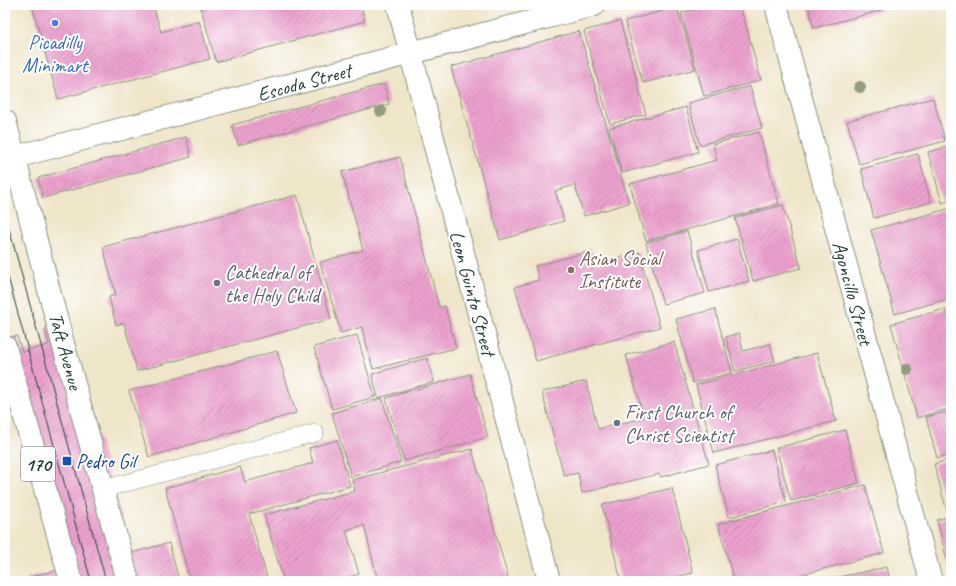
<svg xmlns="http://www.w3.org/2000/svg" width="956" height="586" viewBox="0 0 956 586" font-family="Caveat,sans-serif">
<style>
.building{fill:url(#building-hatch)}
.lines{fill:none;stroke-linecap:round;stroke-linejoin:round}
.service-casing{stroke:#87917e;stroke-width:18}
.minor-casing{stroke:#87917e;stroke-width:24}
.tertiary-casing{stroke:#87917e;stroke-width:24}
.primary-casing{stroke:#87917e;stroke-width:24}
.service{stroke:#fff;stroke-width:17}
.minor{stroke:#fff;stroke-width:22}
.tertiary{stroke:#fff;stroke-width:22}
.primary{stroke:#fff;stroke-width:22}
.tram{stroke:#1f3d34;stroke-width:1}
.tree{fill:#929c7f}
.shop-dot{fill:#3f7fe0;stroke:#fff;stroke-width:1.5}
.education-dot{fill:#8d6e63;stroke:#fff;stroke-width:1.5}
.worship-dot{fill:#6b7280;stroke:#fff;stroke-width:1.5}
.transit-dot{fill:#1a4fb4;stroke:#fff;stroke-width:1.5}
.labels{text-anchor:middle;stroke-width:4;stroke-linejoin:round;paint-order:stroke}
.shield{fill:#fff;stroke:#627771;stroke-width:1}
.shield-label{font-size:19px;font-weight:bold;fill:#1f3d34}
.shop-label{font-size:20px;fill:#366cbe;stroke:#fff}
.street-label{font-size:20px;fill:#1f3d34;stroke:#fff}
.education-label{font-size:20px;fill:#785e54;stroke:#fff;text-anchor:start}
.worship-label{font-size:20px;fill:#5b616d;stroke:#fff;text-anchor:start}
.transit-label{font-size:20px;fill:#164399;stroke:#fff;text-anchor:start}
</style>
<defs>
<pattern id="building-hatch" width="6" height="6" patternUnits="userSpaceOnUse"><rect width="6" height="6" fill="#eca1ce"/><path d="M-1 1l2-2M0 6l6-6M5 7l2-2" fill="none" stroke="#bf84a8"/></pattern>
</defs>
<rect width="100%" height="100%" fill="#fff"/>
<filter id="ink" filterUnits="userSpaceOnUse"><feTurbulence type="fractalNoise" baseFrequency=".025" numOctaves="2"/><feDisplacementMap in="SourceGraphic" scale="8" xChannelSelector="R" yChannelSelector="G"/><feConvolveMatrix kernelMatrix="1 2 1 2 8 2 1 2 1" color-interpolation-filters="sRGB"/></filter>
<filter id="wash" filterUnits="userSpaceOnUse"><feTurbulence type="fractalNoise" baseFrequency=".012" numOctaves="4" result="noise"/><feDisplacementMap in="SourceGraphic" scale="16" xChannelSelector="R" yChannelSelector="G"/><feGaussianBlur stdDeviation="0.9" result="paint"/><feColorMatrix in="noise" values="0 0 0 0 0 0 0 0 0 0 0 0 0 0 0 0 0 1.4 0 .05"/><feComposite in="paint" operator="in"/></filter>
<g filter="url(#wash)">
<rect width="100%" height="100%" fill="#efe5c9"/>
<g id="blocks">
<!-- building -->
<g class="building">
<path d="M32,5H153L161,32L199,21L210,59L58,99Z"/>
<path d="M200,5H361L365,21L216,62Z"/>
<path d="M710,5H740L761,80L704,96L681,13Z"/>
<path d="M808,5H881L883,10L814,28Z"/>
<path d="M677,7L695,69L643,83L625,21Z"/>
<path d="M620,21L646,114L610,124L584,31Z"/>
<path d="M579,31L629,203L584,216L575,185L555,191L564,221L500,240L451,67Z"/>
<path d="M384,84L389,104L238,145L232,125Z"/>
<path d="M750,86L762,128L700,145L688,103Z"/>
<path d="M933,98L945,141L859,164L847,121Z"/>
<path d="M686,107L698,152L622,173L609,128Z"/>
<path d="M759,132L779,204L646,241L630,184L717,160L713,144Z"/>
<path d="M186,137L191,157L43,198L38,178Z"/>
<path d="M951,146V200L942,203L928,152Z"/>
<path d="M918,154L931,202L874,218L861,169Z"/>
<path d="M400,157L439,307L445,306L456,348L373,369L362,327L341,333L320,262L363,250L342,172Z"/>
<path d="M297,195L331,319L137,371L124,323L116,325L109,297L116,295L103,247Z"/>
<path d="M783,205L801,268L753,281L735,218Z"/>
<path d="M951,208V298L895,314L871,230Z"/>
<path d="M687,231L705,293L663,304L646,243Z"/>
<path d="M737,239L749,281L709,292L698,250Z"/>
<path d="M591,251L595,265L639,252L660,327L536,361L515,287L539,280L535,266Z"/>
<path d="M715,309L732,373L693,383L676,319Z"/>
<path d="M945,309L951,331V408L917,418L891,324Z"/>
<path d="M67,323L131,553L169,543L179,581H30L29,577L58,570L5,339L17,336L22,352L49,345L45,329Z"/>
<path d="M739,333L743,351L770,344L775,361L735,371L726,337Z"/>
<path d="M357,335L375,397L332,409L314,347Z"/>
<path d="M674,342L709,464L661,477L659,474L582,493L578,473L564,476L542,392L586,381L598,429L644,418L626,355Z"/>
<path d="M277,351L296,413L149,457L129,391Z"/>
<path d="M817,353L836,421L714,453L696,385Z"/>
<path d="M427,358L434,382L378,398L372,374Z"/>
<path d="M470,374L488,437L404,461L386,398Z"/>
<path d="M382,398L401,462L351,477L332,413Z"/>
<path d="M951,411V454L937,458L926,417Z"/>
<path d="M845,430L859,483L791,501L776,448Z"/>
<path d="M337,440L350,486L249,514L268,581H190L165,488L240,467L245,482L313,463L309,448Z"/>
<path d="M472,449L509,581H378L364,525L346,530L359,574L336,581H284L264,515L355,491L352,480Z"/>
<path d="M772,450L786,502L729,517L715,465Z"/>
<path d="M951,459V514L948,515L934,464Z"/>
<path d="M865,485L884,553L777,581H734L718,524Z"/>
<path d="M672,488L693,573L658,581H621L602,505Z"/>
<path d="M951,516V574H950L937,520Z"/>
<path d="M887,567L890,581H824V580Z"/>
</g>
</g>
</g>
<g filter="url(#ink)">
<use href="#blocks" fill-opacity="0" stroke="#87917e" stroke-width="1"/>
<g class="lines">
<!-- service casing -->
<g class="service-casing">
<path id="service" d="M103,489L315,433"/>
</g>
<!-- minor casing -->
<g class="minor-casing">
<g id="minor">
<path d="M776,5L931,581"/>
<path d="M15,157L594,5"/>
</g>
</g>
<!-- tertiary casing -->
<g class="tertiary-casing">
<path id="tertiary" d="M398,5L549,581"/>
</g>
<!-- primary casing -->
<g class="primary-casing">
<g id="primary">
<path d="M5,121L58,325L128,581"/>
<path d="M5,347L71,581"/>
</g>
</g>
<!-- service -->
<use href="#service" class="service"/>
<!-- minor -->
<use href="#minor" class="minor"/>
<!-- tertiary -->
<use href="#tertiary" class="tertiary"/>
<!-- primary -->
<use href="#primary" class="primary"/>
<!-- tram -->
<g class="tram">
<path d="M5,214L106,581"/>
<path d="M5,266L91,581"/>
</g>
</g>
<!-- trees -->
<g class="tree">
<circle cx="860" cy="87" r="6"/>
<circle cx="381" cy="111" r="6"/>
<circle cx="907" cy="369" r="6"/>
</g>
</g>
<!-- markers -->
<circle class="shop-dot" cx="55" cy="23" r="4"/>
<circle class="education-dot" cx="571" cy="270" r="4"/>
<g class="worship-dot">
<circle cx="217" cy="283" r="4"/>
<circle cx="617" cy="423" r="4"/>
</g>
<rect class="transit-dot" x="62" y="456" width="10" height="10" rx="2"/>
<g class="labels">
<!-- shield labels -->
<rect class="shield" x="21" y="447" width="34" height="34" rx="3"/>
<g class="shield-label">
<text x="38" y="471">170</text>
</g>
<!-- shop labels -->
<g class="shop-label">
<text x="55" y="49">Picadilly<tspan x="55" dy="23">Minimart</tspan></text>
</g>
<!-- street labels -->
<g class="street-label">
<text transform="translate(304 82) rotate(-15)" y="7">Escoda Street</text>
<text transform="translate(473 293) rotate(75)" y="7">Leon Guinto Street</text>
<text transform="translate(853 293) rotate(75)" y="7">Agoncillo Street</text>
<text transform="translate(66 351) rotate(75)" y="7">Taft Avenue</text>
</g>
<!-- education labels -->
<g class="education-label">
<text x="579" y="265">Asian Social<tspan x="579" dy="23">Institute</tspan></text>
</g>
<!-- worship labels -->
<g class="worship-label">
<text x="225" y="279">Cathedral of<tspan x="225" dy="23">the Holy Child</tspan></text>
<text x="625" y="419">First Church of<tspan x="625" dy="23">Christ Scientist</tspan></text>
</g>
<!-- transit labels -->
<g class="transit-label">
<text x="76" y="468">Pedro Gil</text>
</g>
</g>
<!-- margin -->
<rect width="956" height="586" fill="none" stroke="#fff" stroke-width="20"/>
</svg>
